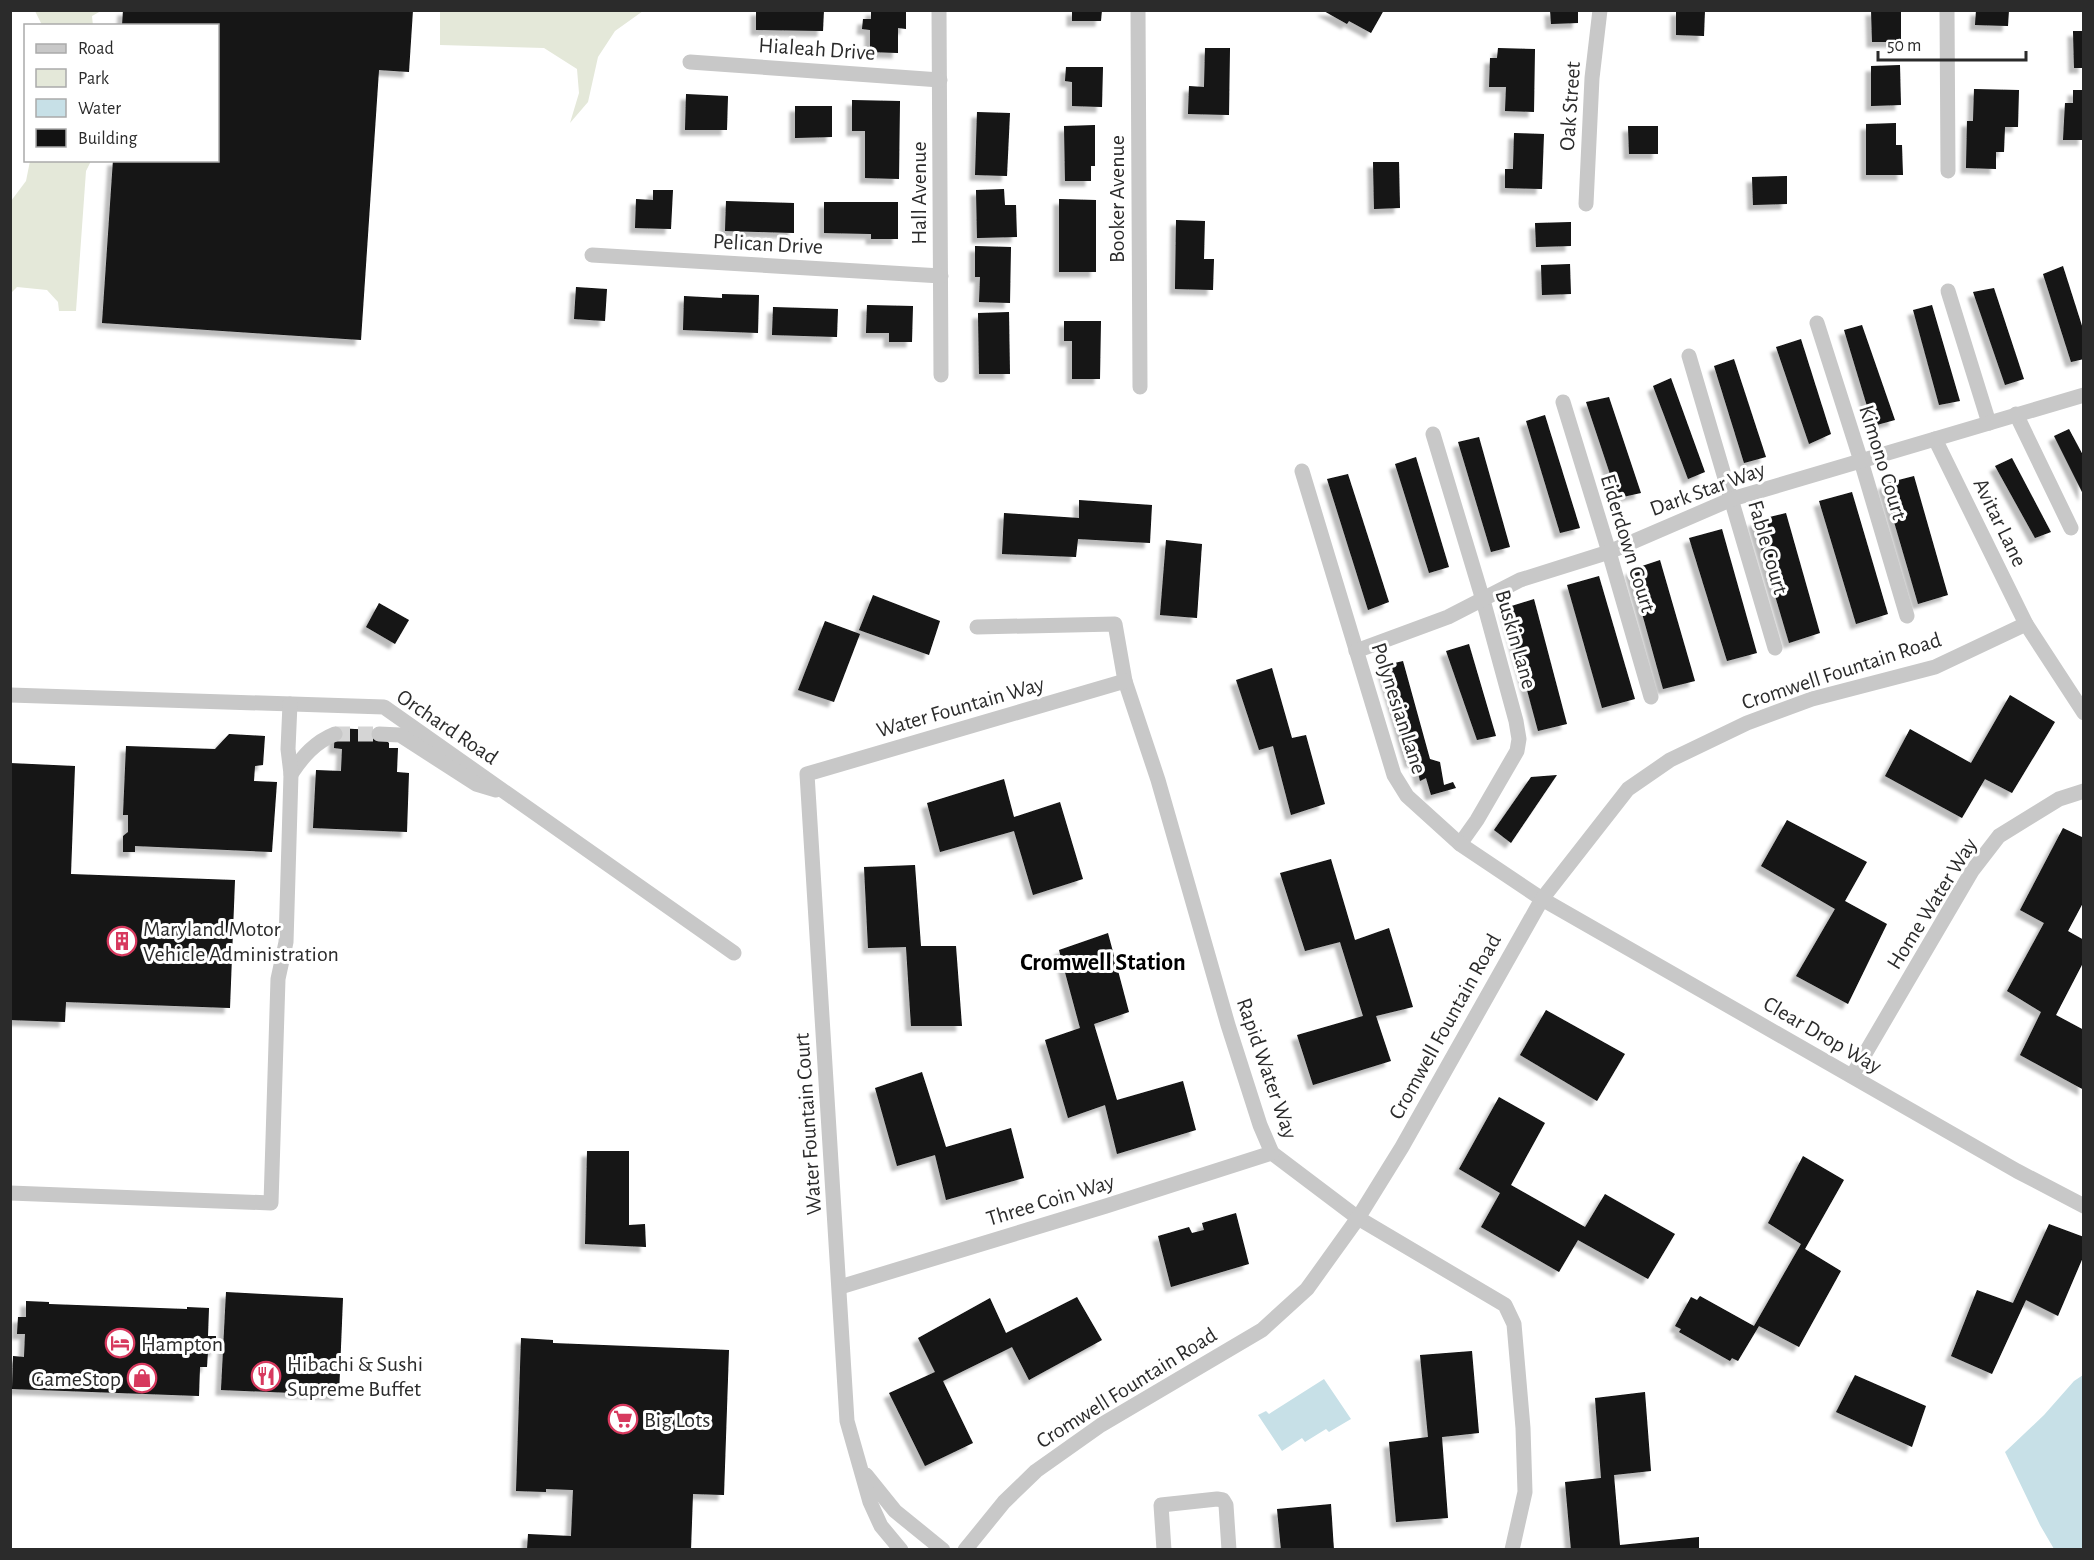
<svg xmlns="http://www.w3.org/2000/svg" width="2094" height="1560" viewBox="0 0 2094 1560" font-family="'Alegreya Sans',sans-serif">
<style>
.green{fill:#e4e8d9}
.water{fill:#c7e0e7}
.building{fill:#121212;filter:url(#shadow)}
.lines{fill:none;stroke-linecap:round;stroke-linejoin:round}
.street-tunnel{stroke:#d5d5d5;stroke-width:15;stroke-dasharray:15 8;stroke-linecap:butt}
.street{stroke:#c8c8c8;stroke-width:15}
.labels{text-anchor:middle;stroke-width:6;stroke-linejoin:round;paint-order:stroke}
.street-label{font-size:22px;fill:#2b2b2b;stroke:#fff}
.poi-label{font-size:22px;fill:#2b2b2b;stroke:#fff;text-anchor:start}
.neighbourhood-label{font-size:24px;font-weight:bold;fill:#000;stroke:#fff}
</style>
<defs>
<filter id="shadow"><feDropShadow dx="-5.5" dy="5.5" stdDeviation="1.5" flood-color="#0004"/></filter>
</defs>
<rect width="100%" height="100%" fill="#fff"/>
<!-- green -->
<g class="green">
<path d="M35,11H101L92,16L93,26L42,25Z"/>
<path d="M440,11V10L643,11L615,31L598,57L588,102L570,123L579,93L577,69L544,48L440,45Z"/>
<path d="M30,161H91L86,171L76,311H59L58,302L47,290L17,287L11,293V201L26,181Z"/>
</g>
<!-- water -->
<g class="water">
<path d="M2083,1375V1549H2054L2040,1525L2005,1452L2044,1415L2074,1381Z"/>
<path d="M1324,1379L1351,1419L1329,1432L1326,1429L1305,1442L1302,1438L1282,1451L1258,1415L1266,1411L1269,1414Z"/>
</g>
<!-- building -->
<g class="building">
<path d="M123,10H413L409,72L379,70L361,340L102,323L113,160H218V26H122Z"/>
<path d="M756,10H824L823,31L756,30Z"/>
<path d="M871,10H906V29L898,28V53L870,52V30L862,29L863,19H871Z"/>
<path d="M1072,10H1102L1101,21H1072Z"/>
<path d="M1322,10H1384L1371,33L1349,21L1347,24Z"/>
<path d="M1550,10H1578V23L1551,24Z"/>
<path d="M1676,10H1705L1704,36L1676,35Z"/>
<path d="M1871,10H1901V42H1872Z"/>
<path d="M1976,10H2009L2008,26L1975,25Z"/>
<path d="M2073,31H2084V68H2074Z"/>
<path d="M1205,48H1230L1229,115L1188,114L1189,86L1204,87Z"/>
<path d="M1498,48L1535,49L1534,112L1505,111L1506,87H1489L1490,58H1497Z"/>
<path d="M1900,65L1901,105L1871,106V66Z"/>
<path d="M1066,67H1103L1102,107L1072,106V82L1065,81Z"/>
<path d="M1974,89L2019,90L2018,127H2005L2004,152H1996V169L1966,168L1967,121H1973Z"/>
<path d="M2073,90H2084V140H2063L2065,103H2073Z"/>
<path d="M686,94L728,96L727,130H685Z"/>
<path d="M852,100L900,101L899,179L865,178V131H852Z"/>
<path d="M795,106H832V137L795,138Z"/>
<path d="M977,112L1010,113L1007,176L975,175Z"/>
<path d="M1896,123V145H1902L1903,175H1866V124Z"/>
<path d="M1095,125V166H1091V181H1065L1064,126Z"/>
<path d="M1628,126H1658V154H1629Z"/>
<path d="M1514,133L1544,134L1542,189L1505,188V169H1513Z"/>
<path d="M1373,162H1399L1400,208L1374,209Z"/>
<path d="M1787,176V204L1753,205L1752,177Z"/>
<path d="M1004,189L1005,205H1016L1017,237L977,238L976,190Z"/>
<path d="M653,190H673L671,229L635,228L636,199L653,200Z"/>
<path d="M1059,199L1096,200V272H1059Z"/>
<path d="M726,201L794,203V233L725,231Z"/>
<path d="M824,202H898V239H871V234L824,233Z"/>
<path d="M1176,220L1205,221L1204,259H1214L1213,290L1175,289Z"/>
<path d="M1571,222V246L1536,247L1535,223Z"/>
<path d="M975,246L1011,247L1010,303L979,302L980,277H975Z"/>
<path d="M1570,264L1571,294L1542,295L1541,265Z"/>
<path d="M2063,266L2084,332V359L2071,362L2043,274Z"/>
<path d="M576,287L607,289L605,321L574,319Z"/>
<path d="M1994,288L2024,379L2005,385L1973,292Z"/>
<path d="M722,294L759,295L758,333L683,330L684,296L722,298Z"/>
<path d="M867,305L913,306L912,342H889V333H866Z"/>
<path d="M1932,305L1960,401L1939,405L1913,310Z"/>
<path d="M773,307L838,309L837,337L772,335Z"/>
<path d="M1009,312L1010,374H979L978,313Z"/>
<path d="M1064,321H1101L1100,379H1072V341H1064Z"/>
<path d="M1862,325L1895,420L1873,426L1844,330Z"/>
<path d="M1801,339L1831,434L1809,444L1776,347Z"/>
<path d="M1734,359L1766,457L1744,463L1714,366Z"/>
<path d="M1671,378L1705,472L1688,479L1653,386Z"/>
<path d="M1609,397L1641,493L1618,498L1586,402Z"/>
<path d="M1545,415L1580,528L1560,533L1526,421Z"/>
<path d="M2069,429L2084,457V496L2054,436Z"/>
<path d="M1479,437L1510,547L1491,552L1458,442Z"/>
<path d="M1416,457L1449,567L1429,573L1395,464Z"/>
<path d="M2012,458L2051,532L2035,538L1995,466Z"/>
<path d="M1348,474L1389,602L1368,610L1327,479Z"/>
<path d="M1914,476L1948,595L1918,604L1883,484Z"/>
<path d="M1852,492L1888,614L1856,624L1819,501Z"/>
<path d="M1079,500L1152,505L1150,543L1078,539L1076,557L1002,554L1004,513L1079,518Z"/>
<path d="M1786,513L1820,633L1789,643L1753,521Z"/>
<path d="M1722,529L1757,653L1727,661L1689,538Z"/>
<path d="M1166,540L1202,544L1197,618L1160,615Z"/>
<path d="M1660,560L1695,681L1663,689L1630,570Z"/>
<path d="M1599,576L1635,699L1602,708L1567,585Z"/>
<path d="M873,595L940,621L929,655L859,630Z"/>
<path d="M1534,599L1567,724L1538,731L1505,608Z"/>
<path d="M379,603L409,620L395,644L366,627Z"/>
<path d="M825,621L860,634L834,702L798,690Z"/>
<path d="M1469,644L1496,736L1477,740L1446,651Z"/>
<path d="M1403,661L1430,759L1440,762L1444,785L1453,782L1456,788L1431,795L1426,778L1420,781L1415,761L1410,763L1382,666Z"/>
<path d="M1272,668L1292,738L1306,735L1325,804L1291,815L1273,746L1259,750L1236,680Z"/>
<path d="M2010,695L2055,722L2012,793L1985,779L1962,818L1885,776L1910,729L1971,763Z"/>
<path d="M335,728L375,730L389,743V748H398L397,772L409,773L407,832L313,828L316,770L341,771L342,749L334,748Z"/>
<path d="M229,734L265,736L263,765L255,766L254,781L277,782L272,852L135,846V852H123V836L128,832V815H123L126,746L215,749Z"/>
<path d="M10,763L75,766L71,874L235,880L230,1008L66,1002L65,1022L10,1020Z"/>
<path d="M1557,775L1511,843L1494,830L1531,777Z"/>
<path d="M1004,779L1014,817L1060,802L1083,879L1033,895L1014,831L940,852L927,803Z"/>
<path d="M1787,820L1867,862L1845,901L1887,924L1848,1004L1796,976L1835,909L1761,866Z"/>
<path d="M2063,828L2084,838V901L2068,931L2084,940V961L2056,1015L2084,1030V1090L2020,1055L2041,1012L2007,991L2044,923L2020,910Z"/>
<path d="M1331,859L1355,940L1389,928L1413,1007L1376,1016L1391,1061L1313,1085L1297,1035L1363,1016L1340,942L1305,951L1280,873Z"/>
<path d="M915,865L921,946H956L962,1026H911L906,947L868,948L864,867Z"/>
<path d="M1108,933L1129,1012L1094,1024L1117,1100L1183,1081L1196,1130L1117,1154L1105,1105L1068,1118L1045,1040L1080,1028L1059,950Z"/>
<path d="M1546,1010L1625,1054L1597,1101L1520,1055Z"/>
<path d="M922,1072L946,1147L1011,1128L1024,1178L946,1200L935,1155L897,1166L875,1088Z"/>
<path d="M1499,1097L1545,1123L1511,1185L1585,1227L1605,1194L1675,1234L1648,1279L1578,1240L1559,1272L1481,1227L1500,1193L1459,1169Z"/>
<path d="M587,1151H629V1225L645,1224L646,1247L585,1244Z"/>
<path d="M1803,1156L1844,1180L1805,1249L1841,1271L1799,1347L1759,1326L1738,1361L1732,1358L1730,1361L1679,1332L1681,1329L1675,1326L1691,1297L1697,1300L1700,1296L1754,1326L1801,1244L1768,1223Z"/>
<path d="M1236,1213L1249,1264L1171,1287L1158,1236L1189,1227L1192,1233L1204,1230L1202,1223Z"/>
<path d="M2049,1224L2084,1237V1255L2058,1316L2026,1300L1992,1374L1951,1356L1977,1290L2013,1303Z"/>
<path d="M226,1292L343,1298L339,1395L221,1390Z"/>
<path d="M1077,1297L1102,1340L1029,1380L1012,1347L943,1381L973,1443L925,1466L889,1393L935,1372L918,1338L990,1298L1006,1333Z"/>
<path d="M26,1301L49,1302V1304L187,1309V1307L209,1308L208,1336H216V1351H208L207,1367H200L199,1396L12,1389L13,1356L24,1357L25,1334H17L18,1317H26Z"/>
<path d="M521,1338L553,1340V1343L729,1350L724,1495L693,1494L691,1550H527L528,1534L571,1536L573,1490L546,1489V1492L516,1491Z"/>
<path d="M1472,1351L1479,1433L1442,1437L1448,1518L1396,1522L1389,1442L1428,1437L1420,1355Z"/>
<path d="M1855,1375L1926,1406L1912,1447L1836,1412Z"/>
<path d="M1645,1392L1651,1471L1614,1475L1620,1545L1699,1537V1550H1571L1565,1482L1601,1478L1595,1398Z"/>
<path d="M1331,1504L1334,1550H1281L1277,1509Z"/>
</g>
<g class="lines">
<!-- street-tunnel -->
<path class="street-tunnel" d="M335,734H379"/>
<!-- street -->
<g class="street">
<path d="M939,10L941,375"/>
<path d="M1138,10L1140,387"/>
<path d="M1947,10L1948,171"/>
<path d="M690,62L940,80"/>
<path d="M1586,204L1592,78L1600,10"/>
<path d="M592,255L941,276"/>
<path d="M1948,291L1989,423"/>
<path d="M1817,323L1861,461L1907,616"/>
<path d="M1689,356L1775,648"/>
<path d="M1563,402L1609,552L1651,697"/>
<path d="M2016,414L2071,528"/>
<path d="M1433,434L1483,600L1516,721L1519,739L1517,751L1477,820L1460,844"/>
<path d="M1935,439L2026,624L2084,713"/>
<path d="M1302,471L1394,775L1407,796L1460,844L1542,899L2017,1171L2084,1206"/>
<path d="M977,627L1115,624L1125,681L1158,780L1228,1025L1260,1125L1272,1153L1358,1218L1505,1305L1514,1324L1523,1428L1525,1492L1512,1550"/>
<path d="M1356,651L1448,617L1520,580L1609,552L1732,499L2084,395"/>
<path d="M10,695L384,707L734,953"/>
<path d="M379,734L400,735L476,784L496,790"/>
<path d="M291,774C303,756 315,742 335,734"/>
<path d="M1852,1076L1972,871L1999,836L2059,799L2084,791"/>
<path d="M10,1193L271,1203L278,979L286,942L291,774L288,749L290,704"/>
<path d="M840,1287L1106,1206L1272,1153"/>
<path d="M866,1475L895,1511L943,1550"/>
<path d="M901,1550L881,1526L870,1502L847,1421L807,774L1125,681"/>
<path d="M965,1550L1004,1502L1036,1471L1101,1425L1262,1330L1307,1289L1358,1218L1402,1147L1542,899L1628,789L1670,760L1747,723L1812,699L1935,667L2026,624"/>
<path d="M1164,1550L1161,1505L1217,1499L1223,1500L1226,1505L1229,1550"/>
</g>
</g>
<!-- icons -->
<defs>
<g id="building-ring" transform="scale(1.5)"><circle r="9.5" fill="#fff" stroke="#d7395e" stroke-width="1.5"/><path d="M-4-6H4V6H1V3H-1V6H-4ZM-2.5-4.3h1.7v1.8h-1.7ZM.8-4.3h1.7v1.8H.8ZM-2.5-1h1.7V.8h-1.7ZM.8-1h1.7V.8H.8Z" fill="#d7395e"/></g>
<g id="hotel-ring" transform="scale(1.5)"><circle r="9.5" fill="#fff" stroke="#d7395e" stroke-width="1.5"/><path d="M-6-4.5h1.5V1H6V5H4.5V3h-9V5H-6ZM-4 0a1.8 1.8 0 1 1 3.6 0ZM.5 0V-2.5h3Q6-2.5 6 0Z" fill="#d7395e"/></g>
<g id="restaurant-ring" transform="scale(1.5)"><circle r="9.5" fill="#fff" stroke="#d7395e" stroke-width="1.5"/><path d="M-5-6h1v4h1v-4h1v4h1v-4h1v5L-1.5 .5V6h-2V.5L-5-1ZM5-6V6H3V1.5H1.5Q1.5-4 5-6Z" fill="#d7395e"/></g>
<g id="shop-ring" transform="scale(1.5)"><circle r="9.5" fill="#fff" stroke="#d7395e" stroke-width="1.5"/><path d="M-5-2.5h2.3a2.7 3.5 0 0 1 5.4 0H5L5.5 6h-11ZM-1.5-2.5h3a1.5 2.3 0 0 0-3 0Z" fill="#d7395e"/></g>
<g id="supermarket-ring" transform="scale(1.5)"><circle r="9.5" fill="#fff" stroke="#d7395e" stroke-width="1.5"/><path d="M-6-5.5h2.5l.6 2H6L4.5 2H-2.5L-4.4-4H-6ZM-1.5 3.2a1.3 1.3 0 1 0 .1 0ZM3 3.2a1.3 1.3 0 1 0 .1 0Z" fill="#d7395e"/></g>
</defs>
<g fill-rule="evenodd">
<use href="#building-ring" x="122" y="941"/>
<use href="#hotel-ring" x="120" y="1343"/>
<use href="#restaurant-ring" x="266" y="1376"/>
<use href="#shop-ring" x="142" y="1378"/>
<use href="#supermarket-ring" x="623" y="1419"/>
</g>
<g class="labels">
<!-- street labels -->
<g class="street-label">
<text transform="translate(817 48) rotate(4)" y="8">Hialeah Drive</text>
<text transform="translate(1569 106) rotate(-86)" y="8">Oak Street</text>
<text transform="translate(918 193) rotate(-90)" y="8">Hall Avenue</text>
<text transform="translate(1116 199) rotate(-90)" y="8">Booker Avenue</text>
<text transform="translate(768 243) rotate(3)" y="8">Pelican Drive</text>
<text transform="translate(1884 462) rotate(73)" y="8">Kimono Court</text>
<text transform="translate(1707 488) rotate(-20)" y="8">Dark Star Way</text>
<text transform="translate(2001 522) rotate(64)" y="8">Avitar Lane</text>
<text transform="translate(1629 543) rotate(73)" y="8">Eiderdown Court</text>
<text transform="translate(1769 547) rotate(74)" y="8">Fable Court</text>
<text transform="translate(1517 639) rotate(74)" y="8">Buskin Lane</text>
<text transform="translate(1841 670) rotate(-18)" y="8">Cromwell Fountain Road</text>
<text transform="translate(960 706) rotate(-16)" y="8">Water Fountain Way</text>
<text transform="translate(1400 708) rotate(72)" y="8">Polynesian Lane</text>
<text transform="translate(448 726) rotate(34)" y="8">Orchard Road</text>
<text transform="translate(1931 903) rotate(-58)" y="8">Home Water Way</text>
<text transform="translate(1444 1026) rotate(-61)" y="8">Cromwell Fountain Road</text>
<text transform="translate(1823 1034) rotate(30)" y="8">Clear Drop Way</text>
<text transform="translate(1268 1068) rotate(71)" y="8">Rapid Water Way</text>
<text transform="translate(807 1124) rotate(-94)" y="8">Water Fountain Court</text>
<text transform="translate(1050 1199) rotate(-17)" y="8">Three Coin Way</text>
<text transform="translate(1126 1387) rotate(-32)" y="8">Cromwell Fountain Road</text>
</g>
<!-- poi labels -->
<g class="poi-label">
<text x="143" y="936">Maryland Motor<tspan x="143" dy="25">Vehicle Administration</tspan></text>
<text x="141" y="1351">Hampton</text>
<text x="287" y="1371">Hibachi &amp; Sushi<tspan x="287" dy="25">Supreme Buffet</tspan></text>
<text x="121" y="1386" text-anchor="end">GameStop</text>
<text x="644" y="1427">Big Lots</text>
</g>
<!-- neighbourhood labels -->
<g class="neighbourhood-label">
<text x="1103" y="970">Cromwell Station</text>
</g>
</g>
<!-- border -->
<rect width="2094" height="1560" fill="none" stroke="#2b2b2b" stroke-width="24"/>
<!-- legend -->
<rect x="24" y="24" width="195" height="138" fill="#ffffff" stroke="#aaaaaa" stroke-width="1.5"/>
<rect x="36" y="44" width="30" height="9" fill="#c8c8c8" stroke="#aaaaaa" stroke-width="1.5"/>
<text x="78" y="54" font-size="18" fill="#2b2b2b">Road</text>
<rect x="36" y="69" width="30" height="18" fill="#e4e8d9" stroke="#aaaaaa" stroke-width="1.5"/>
<text x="78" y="84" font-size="18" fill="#2b2b2b">Park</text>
<rect x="36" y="99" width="30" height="18" fill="#c7e0e7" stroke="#aaaaaa" stroke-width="1.5"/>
<text x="78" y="114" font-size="18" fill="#2b2b2b">Water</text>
<rect x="36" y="129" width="30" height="18" fill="#121212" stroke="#aaaaaa" stroke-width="1.5"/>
<text x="78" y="144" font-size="18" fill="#2b2b2b">Building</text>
<!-- scale -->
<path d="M1878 51v9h148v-9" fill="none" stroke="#2b2b2b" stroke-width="3"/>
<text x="1887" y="51" font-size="18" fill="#2b2b2b" stroke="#ffffff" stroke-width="4.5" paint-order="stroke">50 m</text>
</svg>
